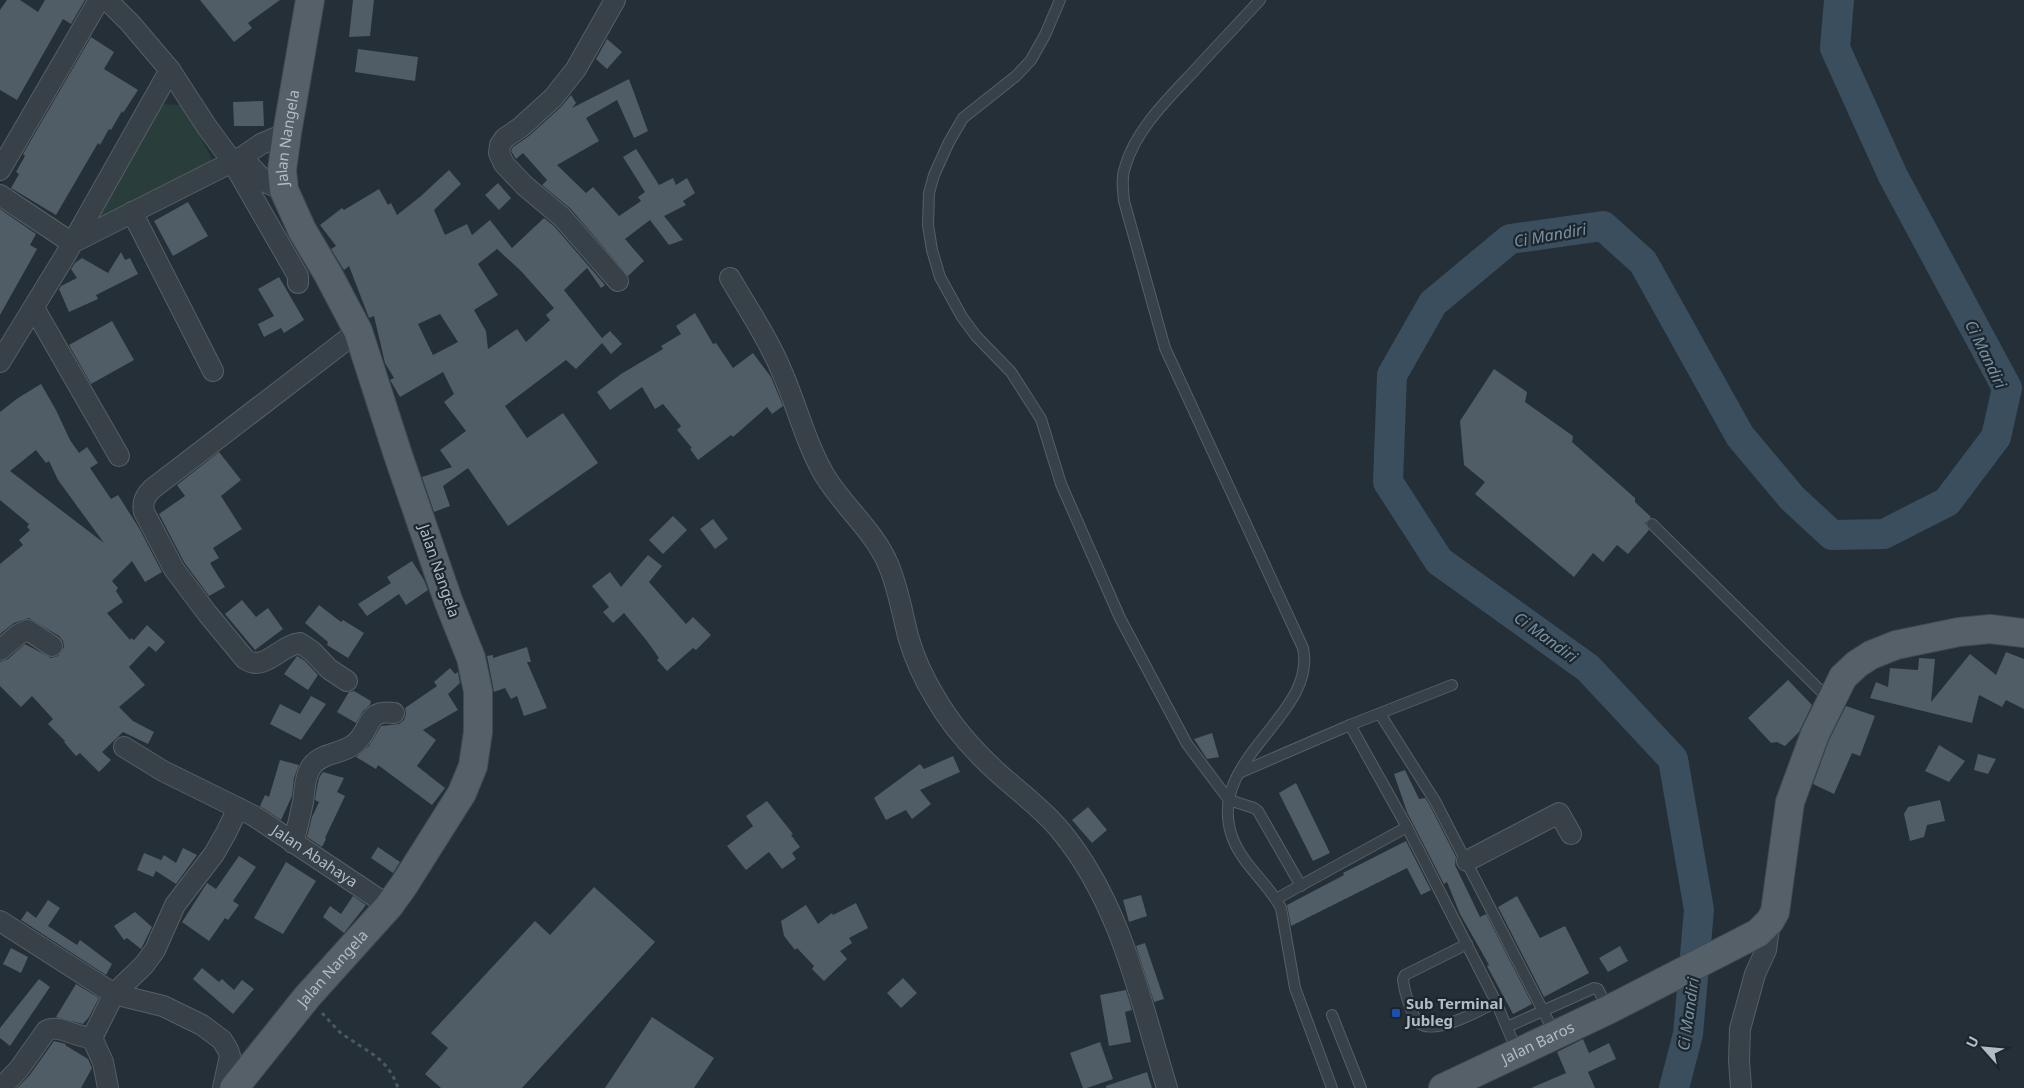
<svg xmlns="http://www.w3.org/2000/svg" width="2024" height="1088" viewBox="0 0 2024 1088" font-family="'Noto Sans',sans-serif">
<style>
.green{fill:#293d3a}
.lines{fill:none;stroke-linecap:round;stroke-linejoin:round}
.river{stroke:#3a4e5d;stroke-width:30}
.building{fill:#505c66;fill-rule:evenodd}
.lane-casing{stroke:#565f66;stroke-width:12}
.street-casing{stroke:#565f66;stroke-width:22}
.primary-casing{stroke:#414a51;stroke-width:30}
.path{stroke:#485a59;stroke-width:3;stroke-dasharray:4 4;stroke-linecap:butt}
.lane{stroke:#384148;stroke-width:10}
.street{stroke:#384148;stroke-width:20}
.primary{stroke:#566068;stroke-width:28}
.transit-dot{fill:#1a4fb4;stroke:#1d262d;stroke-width:2}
.labels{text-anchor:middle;stroke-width:4.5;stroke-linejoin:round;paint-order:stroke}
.street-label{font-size:15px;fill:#b3bcc4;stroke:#1d262d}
.poi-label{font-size:15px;font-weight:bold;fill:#b3bcc4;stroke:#1d262d;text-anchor:start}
.water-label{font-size:16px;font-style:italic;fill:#7791a4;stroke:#1d262d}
</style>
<rect width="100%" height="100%" fill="#242f37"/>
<!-- green -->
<path class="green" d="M158,104L183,105L213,161L92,228Z"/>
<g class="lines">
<!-- river -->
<path class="river" d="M1674,1088L1688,1034L1699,910L1673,759L1588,668L1439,561L1388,482L1392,375L1433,303L1510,239L1603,226L1643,262L1740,436L1792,498L1832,535L1884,534L1947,502L1996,437L2007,388L1893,176L1835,48L1839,0"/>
</g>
<!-- building -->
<g class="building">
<path d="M7,0H20L38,12L45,0H85L71,24L63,19L17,100L0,90V10Z"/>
<path d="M200,0H280L248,23L252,28L234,42Z"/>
<path d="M353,0H374L370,36L349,37Z"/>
<path d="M91,37L114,52L104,69L138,90L123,113L122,111L111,130L109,129L100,145L98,143L56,215L11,188L19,174L16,172L25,156L23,154Z"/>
<path d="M607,39L622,52L607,69L596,59Z"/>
<path d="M358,49L418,57L415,81L355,72Z"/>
<path d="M629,79L648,131L634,138L617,100L586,118L599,141L557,165L586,193L593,187L619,216L641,201L638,197L645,192L623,157L636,149L659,185L673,178L676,185L687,178L695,193L683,201L686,205L664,216L683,240L669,245L650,220L625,239L644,261L628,276L571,209L542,185L547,180L523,153L516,159L511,151L513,147L529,136L561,107L571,95L576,103L572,108Z"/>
<path d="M263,101L264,126H234L233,102Z"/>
<path d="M449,170L461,184L434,210L445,235L467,224L472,235L490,220L512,248L544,218L554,226L605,285L601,288L587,268L564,290L602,338L610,331L622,344L611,354L602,343L576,369L566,360L505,406L527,438L563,413L598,463L508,526L468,468L443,486L450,506L434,512L422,477L452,467L440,450L466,431L444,402L454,394L443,372L400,397L390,380L394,378L385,363L374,316L369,318L349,266L344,270L331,249L336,246L320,225L342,208L344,210L379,189L388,205L391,203L397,215L421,196ZM497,249L521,271L554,308L546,315L550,320L526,342L517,329L488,349L486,331L474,310L498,295L478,264ZM440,314L458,342L433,355L418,324Z"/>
<path d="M498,183L511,198L499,210L485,195Z"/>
<path d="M188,202L208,236L173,256L154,221Z"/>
<path d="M0,209L36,234L30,245L37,249L0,315Z"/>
<path d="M121,252L125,260L130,258L138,274L96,295L98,299L69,312L59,289L61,286L77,278L71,269L75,263L82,258L108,273Z"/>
<path d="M279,277L304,320L284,333L281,328L264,337L258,324L274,316L258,289Z"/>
<path d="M695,313L713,344L716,343L733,368L753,353L771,377L783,406L772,414L767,407L733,437L731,435L698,460L690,449L692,448L677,430L681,426L663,404L655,409L642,387L610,410L597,392L621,374L663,349L661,346L681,334L676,326Z"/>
<path d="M112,321L134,360L91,384L69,345Z"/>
<path d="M1494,369L1527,392L1525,402L1573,436L1572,442L1635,498V502L1651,517L1645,523L1649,530L1628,554L1617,545L1603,562L1593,553L1574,577L1475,494L1485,482L1464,465L1460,421Z"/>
<path d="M41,384L56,410L70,440L79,453L87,447L98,463L90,468L111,499L118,495L139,528L162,572L145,582L132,561L112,581L118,588L116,591L123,602L107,613L130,640L131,638L134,640L147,625L165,642L156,652L149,646L129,667L145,685L119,707L133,721L154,732L148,744L123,732L102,752L111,760L99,772L80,753L76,756L64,742L65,741L48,724L53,719L32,696L21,707L0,686V662L8,659L25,644L51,658L58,656L64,647L63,641L59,636L29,618L14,623L0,634V564L23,545L19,540L30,530L27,527L29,524L0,500V412L18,398ZM36,450L46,463L49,461L58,480L104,543L10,471Z"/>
<path d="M219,452L241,480L221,496L242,529L213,548L219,558L210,563L225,587L209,596L184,562L159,514L185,496L177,485Z"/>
<path d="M673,516L687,530L663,554L649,540Z"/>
<path d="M713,519L728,539L715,549L700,529Z"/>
<path d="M648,555L662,566L649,582L686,624L693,617L711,635L696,650L693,648L667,671L657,660L659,658L647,641L624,613L613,623L603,612L609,607L592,586L610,572L621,587Z"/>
<path d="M412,561L424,580L428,590L406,605L399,594L367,616L358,604L391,583L387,577Z"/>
<path d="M242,600L256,617L268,608L283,629L255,650L225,614Z"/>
<path d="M319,605L341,622L343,620L364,633L348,658L327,645L328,642L305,623Z"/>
<path d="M527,647L531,662H527L547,708L524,716L517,696L511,699L505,688L494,692L487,656L493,655V658Z"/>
<path d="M2006,652L2024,659V709L2006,700L2002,707L1979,695L1972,723L1870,698L1876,682L1888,687L1890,668L1918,670L1919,658L1935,659L1931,702L1970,654L1996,675Z"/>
<path d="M297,656L305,661L318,675L308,690L284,674Z"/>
<path d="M450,668L455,674L458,672L460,683L448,694L458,710L423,730L436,740L417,766L445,788L432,805L378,765L376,769L356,757L369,746L381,726L399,724L404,720L406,714L405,708L437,686L434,682Z"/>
<path d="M1788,680L1812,705L1799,732L1785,746L1777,742L1771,743L1748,718Z"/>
<path d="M354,691L371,701L370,705L363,711L356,723L337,712L349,692Z"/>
<path d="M311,696L326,704L301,740L270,724L280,704L300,714Z"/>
<path d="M1846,706L1875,716L1860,756L1852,753L1834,794L1813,784L1829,740Z"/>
<path d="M1212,733L1219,757L1207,759L1194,739Z"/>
<path d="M1939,745L1965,761L1949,782L1925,771Z"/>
<path d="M1978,754L1996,759L1988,774L1974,770Z"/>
<path d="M953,756L960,772L920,790L931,804L912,819L906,810L886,820L874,798L920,764L924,769Z"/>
<path d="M280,760L299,765L294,778L292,796L281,820L260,806L265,795L269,797Z"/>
<path d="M1405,770L1419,799L1425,798L1429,804L1456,857L1455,865L1480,917L1486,914L1532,1004L1513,1014L1487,966L1489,965L1460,914L1447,882L1444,884L1407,812L1394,774Z"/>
<path d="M323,772L344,778L337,792L345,796L325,838L326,839L322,847L307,837L312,817L319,802L315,800L317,787L319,778Z"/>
<path d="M1296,783L1330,853L1313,861L1279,793Z"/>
<path d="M1940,800L1945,821L1927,825L1924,837L1910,841L1904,814L1908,807Z"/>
<path d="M767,801L793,834L791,835L800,847L792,853L796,859L782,869L769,852L746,870L727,846L753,826L746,816Z"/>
<path d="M1088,807L1107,830L1092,843L1072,820Z"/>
<path d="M1406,841L1431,890L1421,895L1407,868L1291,926L1287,905L1344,875L1343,873Z"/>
<path d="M378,847L400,862L393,873L371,858Z"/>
<path d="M183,848L197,855L176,884L156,871L153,877L137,870L144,853L161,860L160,862L164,855L176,863Z"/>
<path d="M239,856L256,867L233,901L239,905L228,920L225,918L209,941L182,922L207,883L216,889Z"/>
<path d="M286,862L316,881L283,934L254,918Z"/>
<path d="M594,887L655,942L522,1088H441L425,1074L448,1048L431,1033L535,921L550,935Z"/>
<path d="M1141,895L1147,916L1129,922L1123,900Z"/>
<path d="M353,896L366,905L344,933L323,917L330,906L341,914Z"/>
<path d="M1517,896L1540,938L1565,926L1589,973L1544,997L1498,907Z"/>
<path d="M48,900L60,908L48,926L77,945L80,940L112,964L106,975L21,920L27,911L36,918Z"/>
<path d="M856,903L868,928L849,938L852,943L840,951L847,959L824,981L812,969L814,966L797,948L795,950L784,936L781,921L806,905L818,924L832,913L833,915Z"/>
<path d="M135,912L152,927L141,949L127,938L124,940L114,926Z"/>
<path d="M1145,943L1164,999L1154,1002L1136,946Z"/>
<path d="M1620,946L1628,961L1608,972L1599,958Z"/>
<path d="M11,948L28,957L21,973L3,964Z"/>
<path d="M202,968L219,982L222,979L234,990L242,980L254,989L233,1014L193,979Z"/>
<path d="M903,978L917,993L901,1008L887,993Z"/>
<path d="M39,979L50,987L10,1046L0,1038V1028Z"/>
<path d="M76,984L99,998L89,1017L83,1024L56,1017Z"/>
<path d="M1126,990L1132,1010L1125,1012L1131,1042L1109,1046L1100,995Z"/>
<path d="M652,1017L714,1058L694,1088H605Z"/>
<path d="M1583,1039L1589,1053L1609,1043L1616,1059L1588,1072L1595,1088H1531L1566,1073L1557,1052Z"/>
<path d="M54,1041L66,1044L65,1045L88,1059L92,1068L81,1088H17L29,1076Z"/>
<path d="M1100,1042L1113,1079L1087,1088H1083L1070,1053Z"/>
<path d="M1147,1072L1152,1088H1106V1086Z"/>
</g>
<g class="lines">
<!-- lane casing -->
<g class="lane-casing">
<g id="lane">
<path d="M1060,0L1045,35L1031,60L1016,76L963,118L949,142L934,175L929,193L928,225L932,250L940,277L962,317L976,336L1011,372L1041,419L1061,484L1120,618L1187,744L1229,800L1254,808L1258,811L1301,886"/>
<path d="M1260,0C1238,24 1216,47 1194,71C1168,99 1136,129 1125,167C1121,178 1123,190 1124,201L1165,348L1303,648C1318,716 1202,760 1233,839C1243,865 1268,883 1281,908L1295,988L1332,1088"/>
<path d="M1652,524L1830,700"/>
<path d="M1380,714L1435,801L1555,1034"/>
<path d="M1350,725L1407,827L1496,1002L1517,1051"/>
<path d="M1239,773L1350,725L1452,685"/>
<path d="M1276,899L1407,827"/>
<path d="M1467,944L1405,975L1403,979C1404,990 1412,1020 1422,1025C1439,1033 1481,1010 1496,1002"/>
<path d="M1332,1015L1361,1088"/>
<path d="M1507,1027L1594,988L1598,989L1608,1009"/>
</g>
</g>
<!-- street casing -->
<g class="street-casing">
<g id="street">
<path d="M107,0L130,23L170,70L207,127L232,161L298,276V283"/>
<path d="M615,0L576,69L553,98L521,127L505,138L500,145L499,153L504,164L525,186L562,217L618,281"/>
<path d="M242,157L265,182L284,190"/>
<path d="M0,170L99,0"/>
<path d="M0,195L72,243L242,157L261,144L287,133"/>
<path d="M132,212L213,371"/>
<path d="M730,278C748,309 768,338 782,372C797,406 806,444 825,476C844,507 874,531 888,564C898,587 902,612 908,636C914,657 924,679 935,697C951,725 973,750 997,772C1018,791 1042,808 1060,830C1121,903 1140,999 1167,1088"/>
<path d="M34,308L119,456"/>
<path d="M0,362L65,256L170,70"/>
<path d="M0,650L19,634L28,630L52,646"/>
<path d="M347,681L329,669L313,652L300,643C280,645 264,673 245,659L207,613L174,569L144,512C142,502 145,496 152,489L358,331"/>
<path id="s1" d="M124,747L163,771L254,816L389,906"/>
<path d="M293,843C297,830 300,816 303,802C305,791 304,779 310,769C318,753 339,755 353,745C373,731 363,709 394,713"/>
<path d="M1467,861L1559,813L1571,834"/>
<path d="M0,921L114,994L163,1006L202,1025L222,1040L228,1050L230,1056L223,1088"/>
<path d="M92,1038L114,994L144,965L155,950L175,905L214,854L226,833L238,808"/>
<path d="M92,1038L103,1062L108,1088"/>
<path d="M1,1088L19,1069L46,1031C57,1023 77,1038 92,1038"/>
<path d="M1741,1088L1739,1060L1740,1029L1755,974L1766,950L1770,921"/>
</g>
</g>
<!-- primary casing -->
<g class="primary-casing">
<g id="primary">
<path id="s2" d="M234,1088L307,997L389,906L404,885L462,793L473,766L478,732V691L471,658L448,600L398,455L358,331L328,274L302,230L284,190L282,170L287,133L310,0"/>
<path id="s3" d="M1443,1088L1608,1010L1758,933L1770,921L1775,912L1790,802L1815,734L1843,677L1857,664L1871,655L1896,645L1959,632L1990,629L2024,633"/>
</g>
</g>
<!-- path -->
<path class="path" d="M322,1013C328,1019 334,1027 341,1033C365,1051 388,1057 398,1088"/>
<!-- lane -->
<use href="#lane" class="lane"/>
<!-- street -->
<use href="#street" class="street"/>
<!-- primary -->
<use href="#primary" class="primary"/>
</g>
<!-- markers -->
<rect class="transit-dot" x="1391" y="1008" width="10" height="10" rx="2.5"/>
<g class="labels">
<!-- street labels -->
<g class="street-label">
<text dy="5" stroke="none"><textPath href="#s2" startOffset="1070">Jalan Nangela</textPath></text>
<text transform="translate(439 571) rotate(71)" y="5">Jalan Nangela</text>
<text dy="5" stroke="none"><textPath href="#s1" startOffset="220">Jalan Abahaya</textPath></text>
<text dy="5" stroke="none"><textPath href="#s2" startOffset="155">Jalan Nangela</textPath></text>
<text dy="5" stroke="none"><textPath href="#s3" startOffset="105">Jalan Baros</textPath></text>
</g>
<!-- poi labels -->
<g class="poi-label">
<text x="1406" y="1009">Sub Terminal<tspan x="1406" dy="17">Jubleg</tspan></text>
</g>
<!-- water labels -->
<g class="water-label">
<text transform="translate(1550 235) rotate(-10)" y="6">Ci Mandiri</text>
<text transform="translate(1986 354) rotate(64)" y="6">Ci Mandiri</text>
<text transform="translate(1546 637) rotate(36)" y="6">Ci Mandiri</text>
<text transform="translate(1688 1014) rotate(-82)" y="6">Ci Mandiri</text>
</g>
</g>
<!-- north arrow -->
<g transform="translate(1984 1048) rotate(297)" stroke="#1d262d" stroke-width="4" paint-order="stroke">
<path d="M0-4L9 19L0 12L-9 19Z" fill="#b3bcc4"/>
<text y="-8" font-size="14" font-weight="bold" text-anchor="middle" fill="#b3bcc4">U</text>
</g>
</svg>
